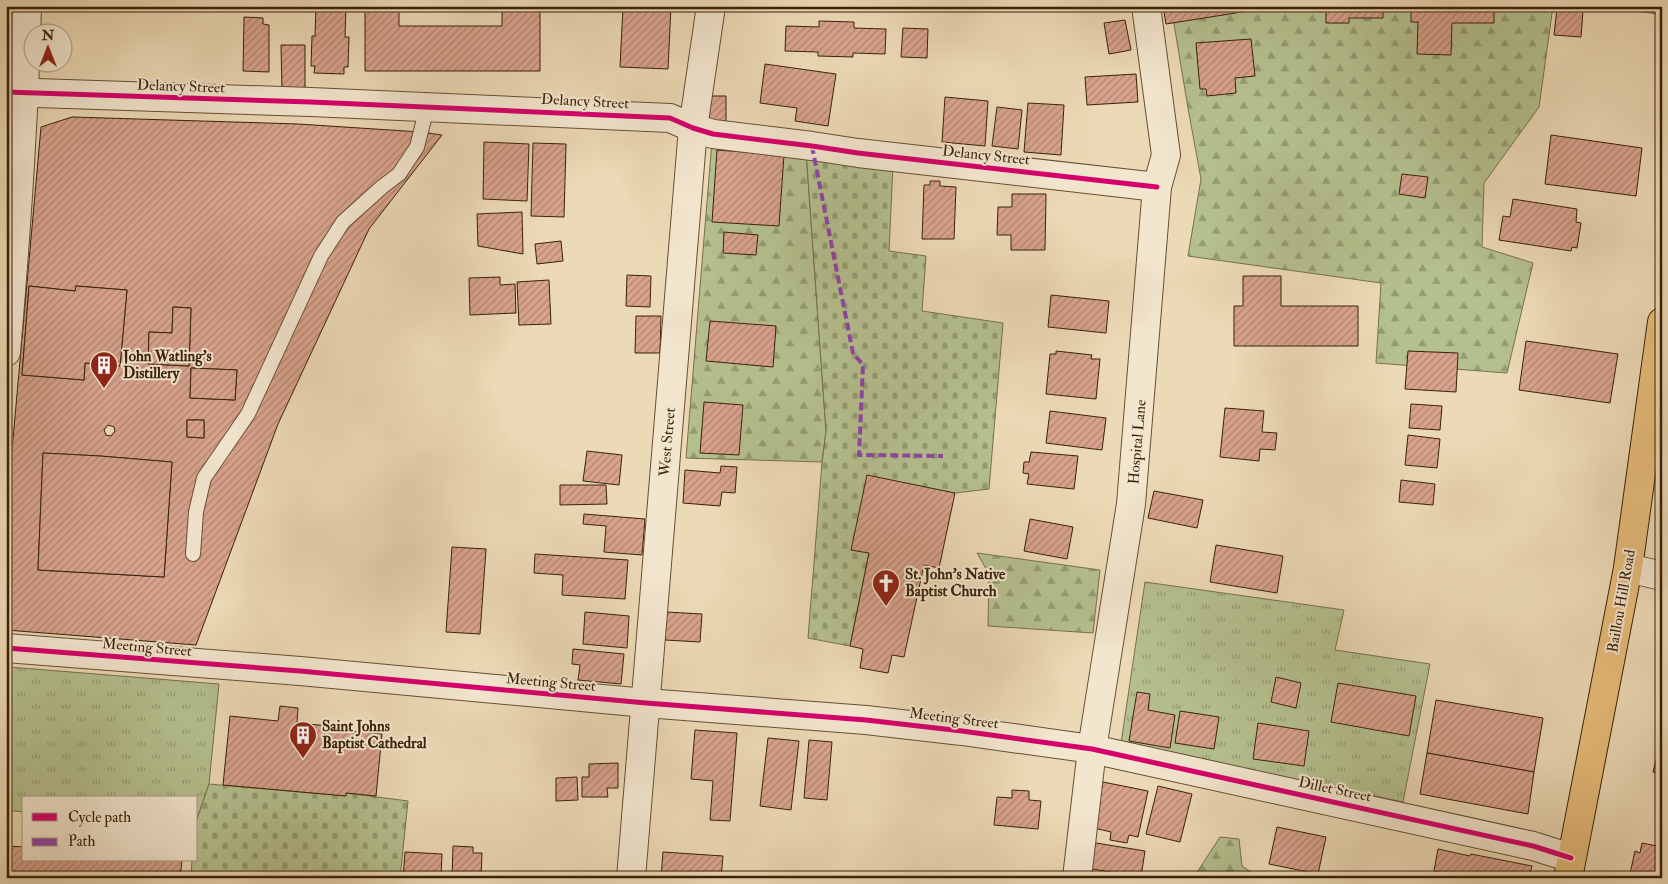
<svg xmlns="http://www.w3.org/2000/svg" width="1668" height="884" viewBox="0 0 1668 884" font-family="'IM FELL Double Pica',serif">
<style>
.grass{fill:url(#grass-tufts);stroke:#77704c}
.forest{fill:url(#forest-firs);stroke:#77704c}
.cemetery{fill:url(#cemetery-stones);stroke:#77704c}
.building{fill:url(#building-hatch);stroke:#392109;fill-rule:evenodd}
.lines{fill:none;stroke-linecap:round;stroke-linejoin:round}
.service-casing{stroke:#664f34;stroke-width:16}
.minor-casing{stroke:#664f34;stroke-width:30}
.tertiary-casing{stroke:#664f34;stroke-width:30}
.primary-casing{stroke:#392109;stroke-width:30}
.service{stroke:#f3e6cf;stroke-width:14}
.minor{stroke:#f3e6cf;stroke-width:28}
.tertiary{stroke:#f3e6cf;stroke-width:28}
.primary{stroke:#e6bc7a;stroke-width:28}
.quiet{stroke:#8e44ad;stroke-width:4;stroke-dasharray:8 4;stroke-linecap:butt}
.cycleway-casing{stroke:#f3e6cf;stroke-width:8}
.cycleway{stroke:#d6006c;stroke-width:5}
.labels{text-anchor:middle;stroke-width:4;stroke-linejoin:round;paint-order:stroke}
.street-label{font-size:15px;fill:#392109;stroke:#f3e6cf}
.poi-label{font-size:15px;font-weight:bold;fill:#392109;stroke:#f3e6cf;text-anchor:start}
</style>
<defs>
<pattern id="grass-tufts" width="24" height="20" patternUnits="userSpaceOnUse" patternTransform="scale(1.25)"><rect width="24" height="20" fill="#b5c08f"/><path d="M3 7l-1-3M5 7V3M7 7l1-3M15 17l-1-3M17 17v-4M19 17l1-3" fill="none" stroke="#949c73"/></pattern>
<pattern id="forest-firs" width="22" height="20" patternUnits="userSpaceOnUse" patternTransform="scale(1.25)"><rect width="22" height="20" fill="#b5c08f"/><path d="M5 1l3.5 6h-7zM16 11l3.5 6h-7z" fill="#949c73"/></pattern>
<pattern id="cemetery-stones" width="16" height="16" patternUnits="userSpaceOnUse" patternTransform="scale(1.25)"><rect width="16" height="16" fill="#b5c08f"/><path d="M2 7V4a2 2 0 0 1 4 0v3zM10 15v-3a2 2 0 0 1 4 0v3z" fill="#949c73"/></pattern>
<pattern id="building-hatch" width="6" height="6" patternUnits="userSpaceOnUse" patternTransform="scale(1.25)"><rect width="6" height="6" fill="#d9a38e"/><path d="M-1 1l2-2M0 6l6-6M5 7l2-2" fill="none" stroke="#b18472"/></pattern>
</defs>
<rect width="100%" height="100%" fill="#ecd9b5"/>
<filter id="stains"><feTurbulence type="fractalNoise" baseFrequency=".004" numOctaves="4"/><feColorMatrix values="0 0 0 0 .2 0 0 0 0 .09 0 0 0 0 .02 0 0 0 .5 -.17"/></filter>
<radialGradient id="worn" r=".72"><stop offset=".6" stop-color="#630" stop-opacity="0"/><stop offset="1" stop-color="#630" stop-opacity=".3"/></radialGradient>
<!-- grass -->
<g class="grass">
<path d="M1145,582L1344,610L1335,650L1430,664L1403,802L1121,743Z"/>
<path d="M9,667L219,684L209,784L196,822V798H24V812L6,810V683Z"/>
</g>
<!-- forest -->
<g class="forest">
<path d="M1171,6H1553L1539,107L1484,183L1482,247L1533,263L1507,373L1376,363L1381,283L1188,256L1201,179L1188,108Z"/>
<path d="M712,141L806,151L826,431L822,462L686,458Z"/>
<path d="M977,553L1100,570L1093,633L988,626L989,574Z"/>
<path d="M1220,837L1239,839L1242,866L1260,878H1197L1196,874Z"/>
</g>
<!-- cemetery -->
<g class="cemetery">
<path d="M806,151L893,164L889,251L926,256L922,311L1003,323L989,489L955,493L852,550L869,553L850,646L808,638L822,463L826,431Z"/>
<path d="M209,784L345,796L346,793L408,801L400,878H191L192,860H196V822Z"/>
</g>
<!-- building -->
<g class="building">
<path d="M316,6H346L345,37H349L348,67H344V74L314,73L315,66H311L312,36H315Z"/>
<path d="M365,6H399V26H502V6H540V71H365Z"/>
<path d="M623,6H671L668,69L620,67Z"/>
<path d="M1163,6H1241L1242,12L1166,24Z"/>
<path d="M1326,6H1383V18H1349V23H1326Z"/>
<path d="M1411,6H1494V23H1452L1451,55L1417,54L1418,22H1411Z"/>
<path d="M1615,6H1662V14L1615,9Z"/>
<path d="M1557,8L1583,10L1581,37L1554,35Z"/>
<path d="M244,17L263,18V24L269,25V72L243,71Z"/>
<path d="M1125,20L1131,50L1109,54L1104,23Z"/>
<path d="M819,21L854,22V28L886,29L885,54L853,53V57L818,56V52L785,51L786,26L819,27Z"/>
<path d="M903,28L928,29L927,58L901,57Z"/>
<path d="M1251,39L1255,76L1235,78L1236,93L1207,96L1206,89H1200L1196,43Z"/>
<path d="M281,45H305V90H282Z"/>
<path d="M765,64L836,74L828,126L795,121L797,108L760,103Z"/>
<path d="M1136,74L1138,102L1087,105L1085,77Z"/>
<path d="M710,96H726V129L709,128Z"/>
<path d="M945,97L988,101L985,146L942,142Z"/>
<path d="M1028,103L1064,105L1061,155L1024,152Z"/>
<path d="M997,107L1022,110L1018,149L992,146Z"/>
<path d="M72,117L298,124L421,132L442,135L369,229L278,424L196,645L6,630V517L41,127ZM29,286L75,291L76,286L127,290L120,366L85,363L84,380L22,375ZM173,307L191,308L189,366L148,364L149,332L172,333ZM191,368L237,370L235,400L190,398ZM187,420H204V438L187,437ZM108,425L114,427L115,431L111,436L106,435L104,430ZM43,453L100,456L172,462L164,577L38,570Z"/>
<path d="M1551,135L1642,148L1636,196L1545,184Z"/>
<path d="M484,142L529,144L527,201L483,199Z"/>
<path d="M533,143L566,144L564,217L531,216Z"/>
<path d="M717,150L784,155L779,226L712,222Z"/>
<path d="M1402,174L1428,177L1425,198L1399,194Z"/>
<path d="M930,181H940V186L956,187L954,239H922L924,185H930Z"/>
<path d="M1012,194H1046L1045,250H1011V235H997L998,207H1012Z"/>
<path d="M1513,199L1577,209L1576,222L1581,223L1577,248L1572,247L1571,251L1499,240L1503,216L1510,217Z"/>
<path d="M522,212L523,254L478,246L477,214Z"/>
<path d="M724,232L758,235L756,255L723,253Z"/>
<path d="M561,241L563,261L537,264L535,244Z"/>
<path d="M627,275L651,276L650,307L626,306Z"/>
<path d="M1243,276H1281V306H1358V346H1234V306H1243Z"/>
<path d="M500,277V285L515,284L516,313L470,315L469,278Z"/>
<path d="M549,280L551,324L519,325L517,282Z"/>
<path d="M29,286L75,291L76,286L127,290L120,366L85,363L84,380L22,375Z"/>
<path d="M1051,295L1109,301L1106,333L1048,327Z"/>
<path d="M173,307L191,308L189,366L148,364L149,332L172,333Z"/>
<path d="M636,316H661L660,353H635Z"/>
<path d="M710,321L776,326L773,367L706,361Z"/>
<path d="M1526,341L1618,354L1610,403L1519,390Z"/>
<path d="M1056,351L1092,355L1091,359H1100L1096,399L1046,394L1050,354H1056Z"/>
<path d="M1408,351L1458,353L1456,392L1405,389Z"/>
<path d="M191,368L237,370L235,400L190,398Z"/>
<path d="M704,402L743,405L739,455L700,453Z"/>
<path d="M1411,404L1442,406L1440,430L1409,428Z"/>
<path d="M1225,408L1264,411L1262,432L1277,433L1275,450L1260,449L1259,461L1220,457Z"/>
<path d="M1050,411L1106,418L1102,450L1046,443Z"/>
<path d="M187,420H204V438L187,437Z"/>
<path d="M1408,435L1440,439L1437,468L1405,465Z"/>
<path d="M587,451L622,455L619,485L583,481Z"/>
<path d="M1031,452L1078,456L1074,489L1027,484L1029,474L1023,473L1024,462H1029Z"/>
<path d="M43,453L100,456L172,462L164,577L38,570Z"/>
<path d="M721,466L737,467L735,493L722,492L720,506L683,503L685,470L720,473Z"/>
<path d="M867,475L955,493L939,568L924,565L904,657L892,655L888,673L860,668L863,649L850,646L869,553L851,550Z"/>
<path d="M1401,480L1435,484L1433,505L1399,502Z"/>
<path d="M560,485H606L607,504L560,505Z"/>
<path d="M1154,491L1203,500L1197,528L1148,518Z"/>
<path d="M584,514L645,519L642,555L604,552L606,526L583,524Z"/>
<path d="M1030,519L1073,527L1067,559L1024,551Z"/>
<path d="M1216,545L1283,556L1277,593L1210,582Z"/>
<path d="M452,547L486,549L480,634L446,632Z"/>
<path d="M535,554L628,560L625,599L562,595L563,575L534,573Z"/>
<path d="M585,612L629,616L627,648L583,644Z"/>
<path d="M667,612L702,614L700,642L665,640Z"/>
<path d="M573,649L624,654L621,684L578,680L580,665L572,664Z"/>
<path d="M1276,677L1301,683L1296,708L1271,702Z"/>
<path d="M1338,683L1416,696L1409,736L1331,722Z"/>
<path d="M1137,692L1150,694L1148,710L1175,715L1170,748L1129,741Z"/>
<path d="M1436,700L1543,718L1534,772L1427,753Z"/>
<path d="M280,706L298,708L297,723L352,728V731L382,734L376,796L346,793V796L223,785L230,716L278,721Z"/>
<path d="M1180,711L1219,717L1214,749L1175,743Z"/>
<path d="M1258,723L1309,731L1304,766L1253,759Z"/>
<path d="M695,730L737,733L730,821L710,820L713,781L691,779Z"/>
<path d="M1662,736V783L1656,782L1658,774L1653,772Z"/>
<path d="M768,738L799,741L791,810L760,806Z"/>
<path d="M809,740L832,742L827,800L804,798Z"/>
<path d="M1427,753L1534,772L1528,814L1420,794Z"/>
<path d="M618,763V788H607L608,797H582V777H589V764Z"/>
<path d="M577,777L578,800L556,801V778Z"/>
<path d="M1103,782L1148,791L1138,837L1129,835L1127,843L1110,840L1111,832L1094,828Z"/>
<path d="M1158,786L1192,794L1180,842L1146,834Z"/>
<path d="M1012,790L1029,791V800L1041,801L1038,829L994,825L997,797L1012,798Z"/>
<path d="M1277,827L1326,837L1318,874L1269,864Z"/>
<path d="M1090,842L1145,851L1141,877L1086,868Z"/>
<path d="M1642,843L1662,847V878H1629L1635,851L1640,853Z"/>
<path d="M9,846L24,847V860H182L180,878H6Z"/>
<path d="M453,846L473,847V853H482L481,878H452Z"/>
<path d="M1438,849L1470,856L1471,854L1532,866L1529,878H1438L1439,872L1434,871Z"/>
<path d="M405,852L442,854L441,878H403Z"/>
<path d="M663,852L723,856L721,878H661Z"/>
</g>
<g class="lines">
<!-- service casing -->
<g class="service-casing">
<path id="service" d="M193,554L196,512L204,478L248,414L321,256L343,222L382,187L399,174L417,147L427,107"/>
</g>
<!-- minor casing -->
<g class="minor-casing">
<g id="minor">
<path d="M6,92L311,102L670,118L693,128L713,134L812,146L858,153L1157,187"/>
<path d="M6,352C16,237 24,122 27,6"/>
<path d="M1628,568L1662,576"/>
<path d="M631,878L693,128L711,6"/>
<path d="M1077,878L1092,749L1131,504L1157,187L1166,155L1146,6"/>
</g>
</g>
<!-- tertiary casing -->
<g class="tertiary-casing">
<path id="tertiary" d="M6,648L300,671L646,703L866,720L962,731L1092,749L1533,846L1571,858"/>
</g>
<!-- primary casing -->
<g class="primary-casing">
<path id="primary" d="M1568,878L1628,568L1662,322"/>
</g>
<!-- service -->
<use href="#service" class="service"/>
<!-- minor -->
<use href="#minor" class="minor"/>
<!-- tertiary -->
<use href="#tertiary" class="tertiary"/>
<!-- primary -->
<use href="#primary" class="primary"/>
<!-- quiet -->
<path class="quiet" d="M812,146L853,353L863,365L859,455L943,456"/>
<!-- cycleway casing -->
<g class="cycleway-casing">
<g id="cycleway">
<path d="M6,92L311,102L670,118L693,128L713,134L812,146L858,153L1157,187"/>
<path d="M6,648L300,671L646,703L866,720L962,731L1092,749L1533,846L1571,858"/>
</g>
</g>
<!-- cycleway -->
<use href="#cycleway" class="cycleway"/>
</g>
<!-- icons -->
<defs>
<g id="building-pin" transform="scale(1.4375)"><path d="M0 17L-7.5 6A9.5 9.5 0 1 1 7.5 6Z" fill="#8f2418" stroke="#f3e6cf"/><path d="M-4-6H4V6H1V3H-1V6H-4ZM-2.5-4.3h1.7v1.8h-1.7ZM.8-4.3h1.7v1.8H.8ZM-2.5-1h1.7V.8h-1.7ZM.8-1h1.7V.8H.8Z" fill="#fff"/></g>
<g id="church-pin" transform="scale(1.4375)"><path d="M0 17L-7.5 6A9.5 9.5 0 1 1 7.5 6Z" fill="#8f2418" stroke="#f3e6cf"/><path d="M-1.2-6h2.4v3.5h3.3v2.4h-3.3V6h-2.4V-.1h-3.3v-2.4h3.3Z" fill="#fff"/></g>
</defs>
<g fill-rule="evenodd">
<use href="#building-pin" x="104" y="365"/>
<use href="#church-pin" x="886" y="583"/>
<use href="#building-pin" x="303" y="735"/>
</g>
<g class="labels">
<!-- street labels -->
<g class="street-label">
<text transform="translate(181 86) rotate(2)" y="5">Delancy Street</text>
<text transform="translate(585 101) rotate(3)" y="5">Delancy Street</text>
<text transform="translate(986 155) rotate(6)" y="5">Delancy Street</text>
<text transform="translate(667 442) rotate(-85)" y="5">West Street</text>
<text transform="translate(1137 442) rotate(-85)" y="5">Hospital Lane</text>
<text transform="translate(1621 601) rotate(-80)" y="5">Baillou Hill Road</text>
<text transform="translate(147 647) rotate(5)" y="5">Meeting Street</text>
<text transform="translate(551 682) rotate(5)" y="5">Meeting Street</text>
<text transform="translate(954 718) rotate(7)" y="5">Meeting Street</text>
<text transform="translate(1335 789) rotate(12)" y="5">Dillet Street</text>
</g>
<!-- poi labels -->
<g class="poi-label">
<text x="123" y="361">John Watling's<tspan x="123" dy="17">Distillery</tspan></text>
<text x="905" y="579">St. John's Native<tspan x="905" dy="17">Baptist Church</tspan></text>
<text x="322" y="731">Saint Johns<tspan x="322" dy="17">Baptist Cathedral</tspan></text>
</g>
</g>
<!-- margin -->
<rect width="1668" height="884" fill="none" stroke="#ecd9b5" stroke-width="25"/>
<rect x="8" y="8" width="1653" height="869" fill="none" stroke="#392109" stroke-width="2.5"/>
<rect x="12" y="12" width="1643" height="859" fill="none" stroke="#392109"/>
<!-- legend -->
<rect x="22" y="796" width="175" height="65" fill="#f3e6cf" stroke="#a99780"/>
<rect x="32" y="813" width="25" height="8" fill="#d6006c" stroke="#a99780"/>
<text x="68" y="822" font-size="15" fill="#392109">Cycle path</text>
<rect x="32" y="838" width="25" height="8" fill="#8e44ad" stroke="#a99780"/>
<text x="68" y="846" font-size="15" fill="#392109">Path</text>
<!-- north arrow -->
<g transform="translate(48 48)"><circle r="24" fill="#f3e6cf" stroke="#a99780"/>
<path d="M0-4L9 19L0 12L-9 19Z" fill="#8f2418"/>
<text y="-8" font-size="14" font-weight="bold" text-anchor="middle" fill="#392109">N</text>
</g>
<rect width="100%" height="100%" filter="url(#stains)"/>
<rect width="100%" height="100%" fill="url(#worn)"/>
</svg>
